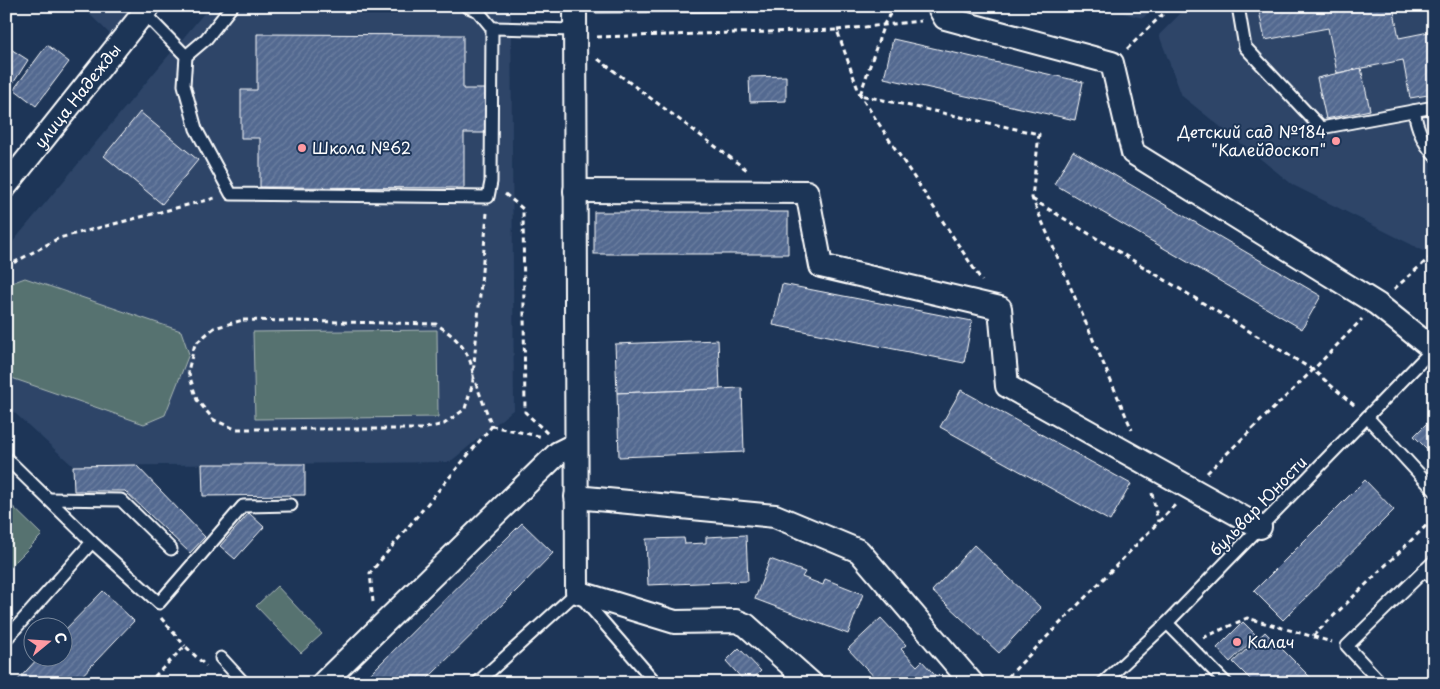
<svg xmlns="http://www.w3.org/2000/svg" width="1440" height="689" viewBox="0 0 1440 689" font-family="'Playpen Sans',sans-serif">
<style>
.built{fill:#2d4568}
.green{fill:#57726f;stroke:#abb8b7}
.building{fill:url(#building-hatch);stroke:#fff}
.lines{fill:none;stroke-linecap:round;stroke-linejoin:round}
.lane-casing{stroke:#fff;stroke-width:15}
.street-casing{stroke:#fff;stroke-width:26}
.path{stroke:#fff;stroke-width:3;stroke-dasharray:5 4;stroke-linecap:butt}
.lane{stroke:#1d3557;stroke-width:11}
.street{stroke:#1d3557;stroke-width:22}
.poi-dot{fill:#ff9aa2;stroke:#1d3557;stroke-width:2}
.labels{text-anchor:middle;stroke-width:4;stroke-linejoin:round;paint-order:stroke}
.street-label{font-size:16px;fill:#fff;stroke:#1d3557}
.poi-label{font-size:16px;fill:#fff;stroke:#1d3557;text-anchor:start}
</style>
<defs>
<pattern id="building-hatch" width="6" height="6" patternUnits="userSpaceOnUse" patternTransform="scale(1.25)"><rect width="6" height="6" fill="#536990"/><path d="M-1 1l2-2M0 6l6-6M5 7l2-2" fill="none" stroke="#6d80a1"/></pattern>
</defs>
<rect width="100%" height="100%" fill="#1d3557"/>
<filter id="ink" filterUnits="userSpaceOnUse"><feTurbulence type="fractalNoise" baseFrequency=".02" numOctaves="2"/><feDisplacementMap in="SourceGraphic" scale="10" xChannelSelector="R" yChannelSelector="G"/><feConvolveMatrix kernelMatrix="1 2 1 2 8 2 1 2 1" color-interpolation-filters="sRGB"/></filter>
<g filter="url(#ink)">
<!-- built -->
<g class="built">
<path d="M81,6H135L112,36Z"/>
<path d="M210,6H511L514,409L450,462L73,466L6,405V250Z"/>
<path d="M1094,6H1155L1143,18Z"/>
<path d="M1188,6H1434V242L1424,251L1293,185L1182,96L1159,35Z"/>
</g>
<!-- green -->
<g class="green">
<path d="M25,278L181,331L189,354L165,415L144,424L6,376V285Z"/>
<path d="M437,330L438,417L255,419L253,332Z"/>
<path d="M6,500L42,535L6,571Z"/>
<path d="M277,586L322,634L301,653L256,606Z"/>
</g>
<!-- building -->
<g class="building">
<path d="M594,6H886V11L594,13Z"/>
<path d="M1258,6H1393L1399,38L1434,31V94L1410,98L1403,60L1337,73L1328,28L1265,40Z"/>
<path d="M257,34L463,35V89H485V133H464V188L260,187V138H241V90H257Z"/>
<path d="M893,39L1083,82L1075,120L884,78Z"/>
<path d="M47,45L69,62L36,106L14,89Z"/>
<path d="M6,46L28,60L12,85L6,81Z"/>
<path d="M1361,68L1370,110L1326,119L1317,78Z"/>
<path d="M786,76V101L750,102L749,77Z"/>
<path d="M140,112L198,160L162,204L104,156Z"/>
<path d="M1073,151L1321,296L1302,329L1054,184Z"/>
<rect x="594" y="212" width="194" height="42"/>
<path d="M782,284L972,321L964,363L773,325Z"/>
<path d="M718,340L720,389L617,393L615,344Z"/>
<path d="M742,388L744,452L619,457L617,393Z"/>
<path d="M961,390L1131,484L1110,521L940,427Z"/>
<path d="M1434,416V456L1414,436Z"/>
<path d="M202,464H305V495L203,496Z"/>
<path d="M136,465L205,537L190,553L125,491H74L73,466Z"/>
<path d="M1365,480L1394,510L1283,620L1254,591Z"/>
<path d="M249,513L264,527L235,559L220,546Z"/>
<path d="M522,523L553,553L518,589L423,683H361Z"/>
<path d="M746,535L748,581L648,585L646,539L684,538L685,544L706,543V537Z"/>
<path d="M974,545L1041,608L999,653L932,591Z"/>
<path d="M770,559L805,572L802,577L823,585L825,579L863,594L848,634L755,599Z"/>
<path d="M103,591L134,621L75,683H15L40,656H62V633Z"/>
<path d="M881,618L906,645L901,649L917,666L922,661L942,683H880L848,649Z"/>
<path d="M1243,622L1257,636L1230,662L1217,648Z"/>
<path d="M1265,632L1316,683H1254L1233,662Z"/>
<path d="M739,648L761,671L748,683H746L726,661Z"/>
</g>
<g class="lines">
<!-- lane casing -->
<g class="lane-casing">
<g id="lane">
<path d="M1238,6L1245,47L1321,128L1434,107"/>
<path d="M144,13L186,56L184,85L196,129L231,194L488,197L491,182L492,28L478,11L466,6"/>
<path d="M492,28L575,30"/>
<path d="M186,56L206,39L232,6"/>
<path d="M1414,111C1417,128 1422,142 1434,155"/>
<path d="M1367,417L1434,490"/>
<path d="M6,458L92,542L159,603L243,506L291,505"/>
<path d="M49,499L121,500L171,549"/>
<path d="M1424,570L1434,579"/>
<path d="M1167,623L1226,683"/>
<path d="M6,639L92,542"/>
<path d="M221,658L244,683"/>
<path d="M477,683L577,592L656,683"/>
<path d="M1103,683L1167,623L1434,348"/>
<path d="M1381,683L1347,646L1434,561"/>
</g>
</g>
<!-- street casing -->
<g class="street-casing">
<g id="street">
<path d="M575,6L577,592L675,622L736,621L746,625L811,683"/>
<path d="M938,6L945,18L1112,63L1133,153L1377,304L1433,349"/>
<path id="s1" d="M6,186L149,6"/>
<path d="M575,191L807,192L821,266L1000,308L1007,386L1260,527"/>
<path d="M576,497L775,516L859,551L972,683"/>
<path d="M323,683L558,453L576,444"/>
</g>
</g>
<!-- path -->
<g class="path">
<path d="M895,6L884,24L860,95L1039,134L1032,198L1132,430"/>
<path d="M837,30L921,21"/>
<path d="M597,37L837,30L860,95L982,281"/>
<path d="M1127,49L1171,6"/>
<path d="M598,59L747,170"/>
<path d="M505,194L523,209L525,412L548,434"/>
<path d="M1032,199L1313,370L1355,406"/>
<path d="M487,213L473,376L492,426L543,437"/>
<path d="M6,267L59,238L215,198"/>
<path d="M1394,289L1434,254"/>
<path d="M243,320L436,324C455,336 471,351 473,375C474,385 467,400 465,409L444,424L422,429H235L214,420L197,400L188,371L195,344L214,328Z"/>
<path d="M1207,473L1313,370L1362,319"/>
<path d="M1152,493L1158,522"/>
<path d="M373,602L370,573L492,426"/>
<path d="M161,618L185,646"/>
<path d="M1313,636L1434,518"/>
<path d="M1203,638L1247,618L1332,642"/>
<path d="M148,683L185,646L206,666"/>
<path d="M621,683L628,676"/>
<path d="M1002,683L1176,504"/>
</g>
<!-- lane -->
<use href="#lane" class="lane"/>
<!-- street -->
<use href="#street" class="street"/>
</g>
</g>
<!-- markers -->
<g class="poi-dot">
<circle cx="1336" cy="141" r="5"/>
<circle cx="302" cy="148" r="5"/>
<circle cx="1237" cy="642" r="5"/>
</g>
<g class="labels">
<!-- street labels -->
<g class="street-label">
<text dy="6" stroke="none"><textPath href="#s1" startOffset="115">улица Надежды</textPath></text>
<text transform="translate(1258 506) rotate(-46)" y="6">бульвар Юности</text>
</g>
<!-- poi labels -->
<g class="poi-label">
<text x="1326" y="138" text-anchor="end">Детский сад №184<tspan x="1326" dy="18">"Калейдоскоп"</tspan></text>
<text x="312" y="154">Школа №62</text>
<text x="1247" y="648">Калач</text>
</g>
</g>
<!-- margin -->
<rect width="1440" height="689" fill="none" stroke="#1d3557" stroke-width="25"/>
<rect x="12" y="12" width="1415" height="664" fill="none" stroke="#fff" stroke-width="2" filter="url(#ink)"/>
<!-- north arrow -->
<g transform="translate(48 642) rotate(72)"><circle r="24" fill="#1d3557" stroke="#77869a"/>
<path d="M0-4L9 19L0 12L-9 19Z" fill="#ff9aa2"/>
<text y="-8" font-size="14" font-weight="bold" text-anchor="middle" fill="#ffffff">С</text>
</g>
</svg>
